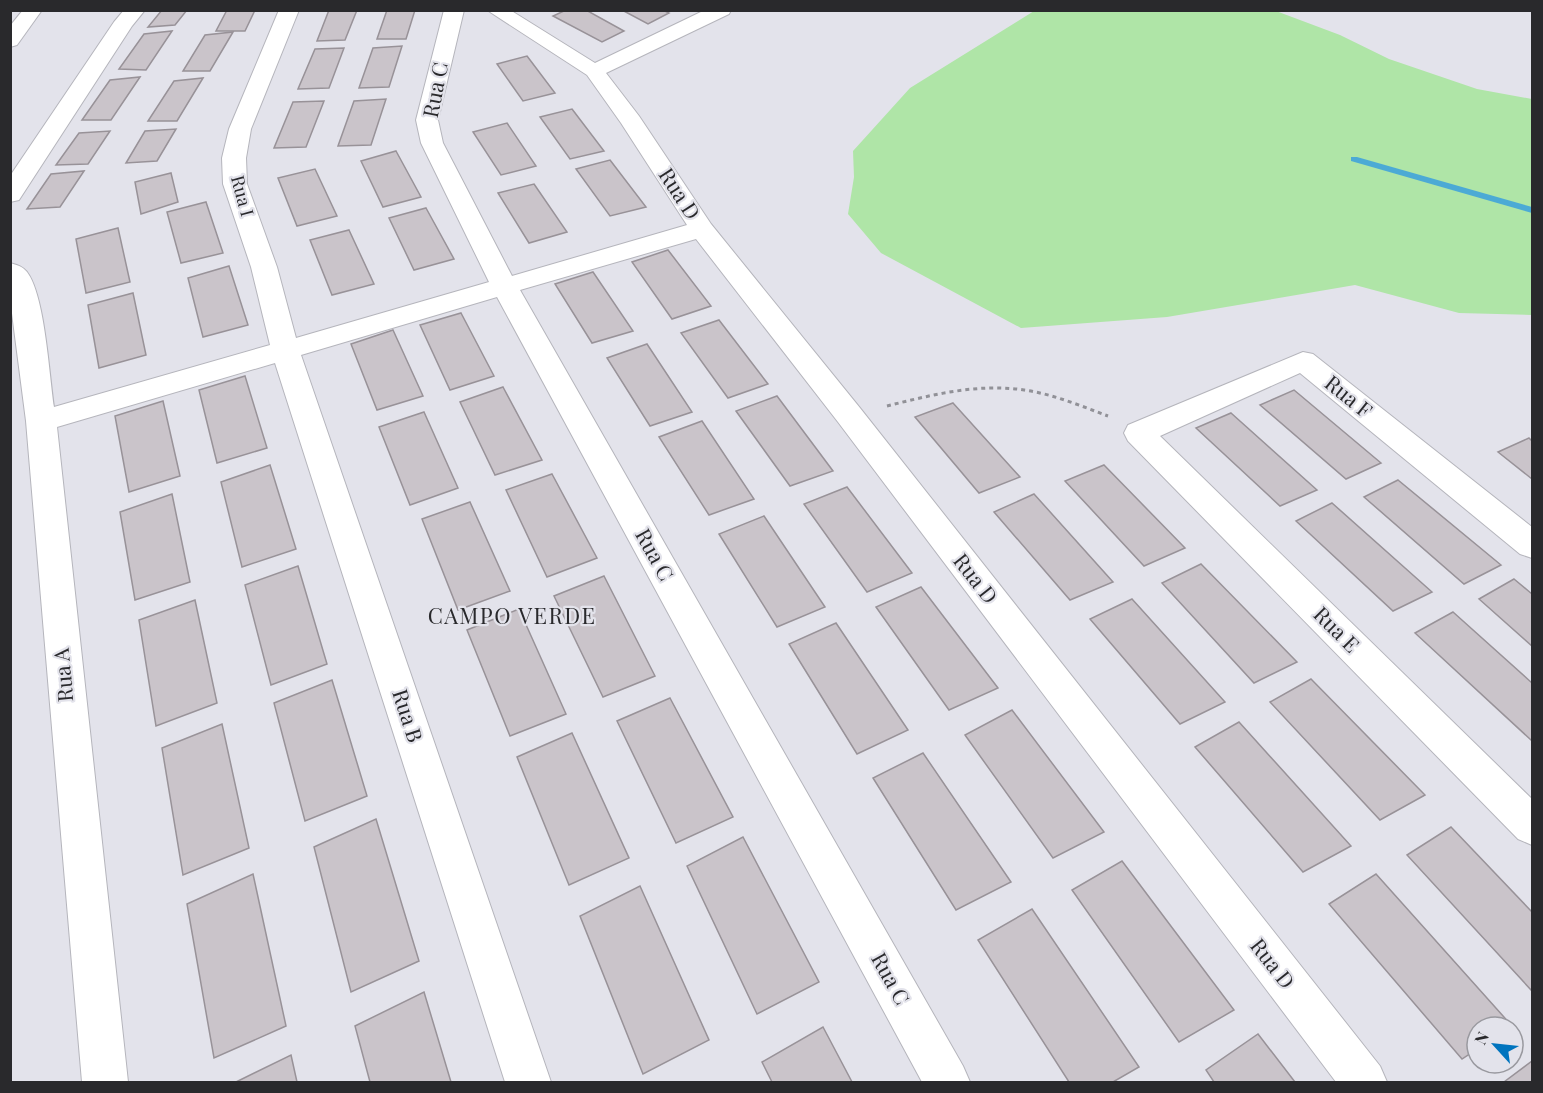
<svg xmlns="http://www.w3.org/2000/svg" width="1543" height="1093" viewBox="0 0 1543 1093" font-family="'Playfair Display',serif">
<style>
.green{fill:#afe5a7}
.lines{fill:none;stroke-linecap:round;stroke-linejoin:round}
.stream{fill:#4caad5;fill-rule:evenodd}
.building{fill:#cac4ca;stroke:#989298;stroke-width:1.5}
.street-casing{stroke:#b5b5bc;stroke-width:2}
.secondary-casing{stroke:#b5b5bc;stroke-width:2}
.path{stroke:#919197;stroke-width:3;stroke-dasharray:4 4;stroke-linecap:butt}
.street{fill:#fff;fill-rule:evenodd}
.secondary{fill:#fff;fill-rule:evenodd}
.labels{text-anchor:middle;stroke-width:4.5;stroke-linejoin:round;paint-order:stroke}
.far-street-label{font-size:18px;fill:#29292c;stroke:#e3e3eb}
.street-label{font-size:21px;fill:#29292c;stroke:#e3e3eb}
.neighbourhood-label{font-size:22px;letter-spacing:1.5px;fill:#29292c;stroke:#e3e3eb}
</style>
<rect width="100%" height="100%" fill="#e3e3eb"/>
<!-- green -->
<path class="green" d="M1034,11H1276L1340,35L1389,59L1477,89L1532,99V315L1459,313L1355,285L1167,317L1021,328L881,253L848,214L854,177L853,151L910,88Z"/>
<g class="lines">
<!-- stream -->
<path class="stream" d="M1351,157H1357L1532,207V213L1351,161Z"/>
</g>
<!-- building -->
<g class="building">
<path d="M162,10H187L175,25L148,27Z"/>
<path d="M227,10H255L245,31H216Z"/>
<path d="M329,10H357L345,40L317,41Z"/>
<path d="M387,10H415L406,39H377Z"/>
<path d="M566,10H586L624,31L602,42L553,16Z"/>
<path d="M622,10H663L669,13L648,24Z"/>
<path d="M172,31L146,70L119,69L144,34Z"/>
<path d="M233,32L210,71H183L205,35Z"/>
<path d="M402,46L389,87L359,88L373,48Z"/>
<path d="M344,48L329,88L298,89L315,49Z"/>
<path d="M527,56L555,93L523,101L497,64Z"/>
<path d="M140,77L111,120H82L110,80Z"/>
<path d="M203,78L177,121H148L174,81Z"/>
<path d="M386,99L371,145L338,146L354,101Z"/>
<path d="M324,101L306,147L274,148L293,102Z"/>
<path d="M572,109L604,151L570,159L540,117Z"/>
<path d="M507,123L536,166L501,175L473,132Z"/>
<path d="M176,129L157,161L126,163L145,131Z"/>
<path d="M110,131L88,164L56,165L79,133Z"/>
<path d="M396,151L421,197L383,207L361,161Z"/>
<path d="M610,160L646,207L610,216L576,169Z"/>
<path d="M315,169L337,216L297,226L278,178Z"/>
<path d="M84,171L60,207L27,209L51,174Z"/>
<path d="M171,173L178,202L141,214L135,182Z"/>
<path d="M534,184L567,232L529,243L498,193Z"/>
<path d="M206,202L223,253L181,263L167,212Z"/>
<path d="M426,208L454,259L414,270L389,218Z"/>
<path d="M118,228L130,282L86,293L76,239Z"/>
<path d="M349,230L374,284L332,295L310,240Z"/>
<path d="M668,250L711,306L672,319L632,262Z"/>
<path d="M229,266L248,325L203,337L188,278Z"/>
<path d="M593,272L633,331L592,343L555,284Z"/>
<path d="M133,293L146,355L99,368L88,305Z"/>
<path d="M461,313L494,376L450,390L420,325Z"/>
<path d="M719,320L768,384L728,398L681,333Z"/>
<path d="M393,330L423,396L377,410L351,344Z"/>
<path d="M647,344L692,412L650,426L607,358Z"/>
<path d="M245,376L267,448L217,463L199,390Z"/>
<path d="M503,387L542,460L495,475L460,402Z"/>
<path d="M1294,390L1381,463L1346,479L1260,405Z"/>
<path d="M777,396L833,471L790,486L736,411Z"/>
<path d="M163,401L180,476L129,492L115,416Z"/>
<path d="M953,403L1020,477L979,493L915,417Z"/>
<path d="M424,412L458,488L410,505L379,427Z"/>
<path d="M1231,413L1317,490L1280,506L1196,428Z"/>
<path d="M702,421L754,499L709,515L659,437Z"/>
<path d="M1529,438L1532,441V479L1498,452Z"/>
<path d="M270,465L296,549L242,567L221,482Z"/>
<path d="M1104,465L1185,548L1144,566L1065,481Z"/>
<path d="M552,474L597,558L547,577L506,490Z"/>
<path d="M1398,480L1501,565L1464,584L1364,497Z"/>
<path d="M847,487L912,573L867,592L804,504Z"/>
<path d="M172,494L190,582L135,600L120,512Z"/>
<path d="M1034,494L1113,582L1070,600L994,512Z"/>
<path d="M470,502L510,591L458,610L422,519Z"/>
<path d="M1332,503L1432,592L1393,611L1296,521Z"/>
<path d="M764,516L825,607L777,627L719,534Z"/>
<path d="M1201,564L1297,662L1254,683L1162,583Z"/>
<path d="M298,566L327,664L271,685L245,585Z"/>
<path d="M604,576L655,676L603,697L554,596Z"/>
<path d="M1514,579L1532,594V646L1479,599Z"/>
<path d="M921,587L998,688L949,710L876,607Z"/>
<path d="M1132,599L1225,702L1180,724L1090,619Z"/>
<path d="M195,600L217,703L156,726L139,620Z"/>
<path d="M519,609L566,714L510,736L467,630Z"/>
<path d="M1453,612L1532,683V739L1531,740L1415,633Z"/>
<path d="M836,623L908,730L857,754L789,644Z"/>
<path d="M1311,679L1425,795L1380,820L1270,702Z"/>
<path d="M332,680L367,796L305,821L274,703Z"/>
<path d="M670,698L733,817L676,843L617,721Z"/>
<path d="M1012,710L1104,832L1053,858L965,735Z"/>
<path d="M1239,722L1351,846L1303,872L1195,747Z"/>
<path d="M222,724L249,848L183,875L162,748Z"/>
<path d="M572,733L629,858L569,885L517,757Z"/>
<path d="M923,753L1011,882L956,910L873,778Z"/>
<path d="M376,819L419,961L351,992L314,847Z"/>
<path d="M1451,827L1532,912V991L1407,855Z"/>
<path d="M743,837L819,982L757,1014L687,866Z"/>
<path d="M1122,861L1234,1010L1179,1042L1072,890Z"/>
<path d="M253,874L286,1026L214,1058L187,904Z"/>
<path d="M1376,874L1512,1026L1477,1027V1049L1462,1059L1329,904Z"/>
<path d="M640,886L709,1040L643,1074L580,916Z"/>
<path d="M1032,909L1139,1067L1113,1082H1069L978,940Z"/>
<path d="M424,992L451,1082H370L355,1026Z"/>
<path d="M823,1027L852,1082H772L762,1062Z"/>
<path d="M1258,1034L1295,1082H1214L1206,1070Z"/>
<path d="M291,1055L297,1082H236Z"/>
<path d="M1532,1061V1082H1504Z"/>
</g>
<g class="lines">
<!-- street casing -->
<g class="street-casing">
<g id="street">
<path d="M124,10H145L132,26L19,200L10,202V176L114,22Z"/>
<path d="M279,10H299L251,129L246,158L247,184L277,267L296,338L489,282L421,143L416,120L444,10H464L438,120L443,143L512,276L687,225L621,123L587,75L487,10H510L595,63L705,10H731L729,14L606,73L639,116L711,224L860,408L1380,1066L1387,1082H1336L838,422L696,239L520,290L963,1066L970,1082H922L497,297L301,355L551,1082H505L275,363L57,427L128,1082H82L26,421L10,298V263C17,265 22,266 27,272C45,296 49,374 54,407L270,345L251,267L223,184L222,158L229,129Z"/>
<path d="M1303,352L1313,354L1532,527V558L1520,554L1300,373L1160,436L1532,799V845L1518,839L1128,441L1124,433L1128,425Z"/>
</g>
</g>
<!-- secondary casing -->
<g class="secondary-casing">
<path id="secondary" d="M23,10H42L17,45L10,47V26Z"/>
</g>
<!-- path -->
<path class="path" d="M887,406C931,395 978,383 1024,390C1053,394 1081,406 1108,416"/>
<!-- street -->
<use href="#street" class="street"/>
<!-- secondary -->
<use href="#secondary" class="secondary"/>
</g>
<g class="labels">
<!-- far-street labels -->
<g class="far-street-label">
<text transform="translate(242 196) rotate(75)" y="6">Rua I</text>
</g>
<!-- street labels -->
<g class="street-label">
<text transform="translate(436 90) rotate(-79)" y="7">Rua C</text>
<text transform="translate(679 194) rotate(57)" y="7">Rua D</text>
<text transform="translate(1348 397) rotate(39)" y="7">Rua F</text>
<text transform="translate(654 555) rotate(61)" y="7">Rua C</text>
<text transform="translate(975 579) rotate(52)" y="7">Rua D</text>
<text transform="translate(1336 630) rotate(45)" y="7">Rua E</text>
<text transform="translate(64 675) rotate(-95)" y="7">Rua A</text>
<text transform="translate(407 716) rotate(72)" y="7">Rua B</text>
<text transform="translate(1272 964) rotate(52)" y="7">Rua D</text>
<text transform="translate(890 979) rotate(61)" y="7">Rua C</text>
</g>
<!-- neighbourhood labels -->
<g class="neighbourhood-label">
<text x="512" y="624">CAMPO VERDE</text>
</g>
</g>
<!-- border -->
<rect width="1543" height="1093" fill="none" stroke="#29292c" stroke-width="24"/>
<!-- north arrow -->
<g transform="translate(1495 1045) rotate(297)"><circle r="28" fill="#e3e3eb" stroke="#99999f" stroke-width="1.5"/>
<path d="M0-4.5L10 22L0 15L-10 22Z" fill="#0074be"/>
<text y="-9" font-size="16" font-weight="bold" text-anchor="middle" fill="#29292c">N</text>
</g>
</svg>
